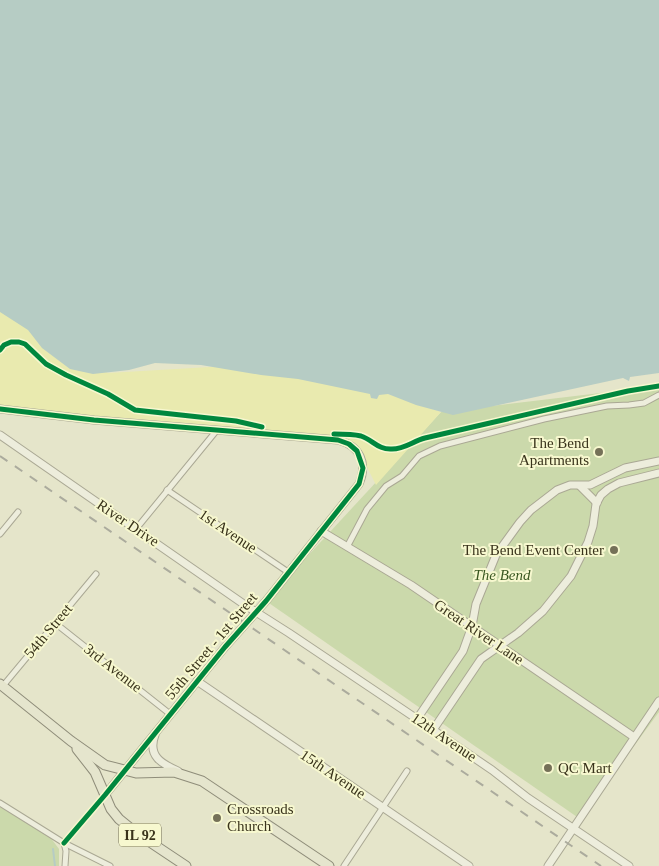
<svg xmlns="http://www.w3.org/2000/svg" width="659" height="866" viewBox="0 0 659 866" font-family="'Times New Roman',serif">
<style>
.green{fill:#cbd9ab}
.sand{fill:#e9eaaf}
.water{fill:#b6ccc4}
.lines{fill:none;stroke-linecap:round;stroke-linejoin:round}
.stream{stroke:#b6ccc4;stroke-width:2}
.minor-casing{stroke:#aaa894;stroke-width:7}
.tertiary-casing{stroke:#aaa894;stroke-width:9}
.primary-casing{stroke:#8f8d7a;stroke-width:11}
.minor{stroke:#ededdc;stroke-width:5}
.tertiary{stroke:#ededdc;stroke-width:7}
.primary{stroke:#e5e5cd;stroke-width:9}
.rail{stroke:#abab9d;stroke-width:2;stroke-dasharray:9 9;stroke-linecap:butt}
.cycleway-casing{stroke:#f7f8cf;stroke-width:8}
.cycleway{stroke:#00873e;stroke-width:5}
.poi-dot{fill:#757158;stroke:#f7f8cf;stroke-width:2}
.labels{text-anchor:middle;stroke-width:4;stroke-linejoin:round;paint-order:stroke}
.shield{fill:#f7f8cf;stroke:#726e51;stroke-width:1}
.shield-label{font-size:14px;font-weight:bold;fill:#39331b}
.poi-label{font-size:15px;fill:#39331b;stroke:#f7f8cf;text-anchor:end}
.street-label{font-size:15px;fill:#39331b;stroke:#f7f8cf}
.park-label{font-size:15px;font-style:italic;fill:#395720;stroke:#f7f8cf}
</style>
<rect width="100%" height="100%" fill="#e5e5ca"/>
<!-- green -->
<g class="green">
<path d="M659,386V712L580,819L266,601L441,412Z"/>
<path d="M0,807L50,837L59,849V866H0Z"/>
</g>
<!-- sand -->
<path class="sand" d="M0,310L108,373L244,365L388,394L441,412L376,485L367,467L349,441L0,411Z"/>
<!-- water -->
<path class="water" d="M0,0H659V373L630,377L629,381L623,378L453,415L416,405L388,394L379,395L377,399L371,398L370,394L298,379L261,375L201,365L155,363L129,370L93,374L70,369L42,348L28,330L0,312Z"/>
<g class="lines">
<!-- stream -->
<path class="stream" d="M53,849L55,866"/>
<!-- minor casing -->
<g class="minor-casing">
<g id="minor">
<path d="M167,490L288,572"/>
<path d="M136,529L217,430"/>
<path d="M0,534L18,512"/>
<path d="M347,547L367,509L386,486L402,476L419,456L440,446L544,419L607,406L629,405L644,403L659,395"/>
<path d="M55,623L170,714"/>
<path d="M2,687L96,574"/>
<path d="M0,803L64,843L110,866"/>
<path d="M64,843L105,795"/>
<path d="M64,843L66,851L65,866"/>
<path d="M344,866L407,771"/>
</g>
</g>
<!-- tertiary casing -->
<g class="tertiary-casing">
<g id="tertiary">
<path d="M0,409L94,420L338,440C360,446 368,463 359,484L266,601L225,647L105,795"/>
<path d="M0,435L245,605L289,633L417,719L492,770L528,798L629,866"/>
<path d="M580,486L597,503"/>
<path d="M321,531L411,585L634,737"/>
<path d="M197,681L469,866"/>
<path d="M417,719L463,651L472,626L476,604L496,555L520,522L531,510L557,490L570,485H590L625,468L659,461"/>
<path d="M433,730L481,659L518,633L543,611L571,576L588,542L593,526L596,504L601,495L608,489L619,483L659,473"/>
<path d="M155,735C147,756 162,764 178,771"/>
<path d="M548,866L659,701"/>
</g>
</g>
<!-- primary casing -->
<g class="primary-casing">
<g id="primary">
<path d="M0,684L71,741L105,765L136,773L174,772L202,781L329,866"/>
<path d="M77,749L95,772L111,809L119,819L135,832L186,866"/>
</g>
</g>
<!-- minor -->
<use href="#minor" class="minor"/>
<!-- tertiary -->
<use href="#tertiary" class="tertiary"/>
<!-- primary -->
<use href="#primary" class="primary"/>
<!-- rail -->
<path class="rail" d="M0,456L601,866"/>
<!-- cycleway casing -->
<g class="cycleway-casing">
<g id="cycleway">
<path d="M0,350L4,345L11,342H19L25,344L46,364L66,375L108,394L135,410L236,421L262,427"/>
<path d="M0,409L94,420L338,440L349,444L357,451L363,468L359,484L266,601L225,647L105,795L64,843"/>
<path d="M334,434C342,434 353,434 361,436C373,440 378,450 392,449C405,449 413,441 425,438L628,391L659,386"/>
</g>
</g>
<!-- cycleway -->
<use href="#cycleway" class="cycleway"/>
</g>
<!-- markers -->
<g class="poi-dot">
<circle cx="599" cy="452" r="5"/>
<circle cx="614" cy="550" r="5"/>
<circle cx="548" cy="768" r="5"/>
<circle cx="217" cy="818" r="5"/>
</g>
<g class="labels">
<!-- shield labels -->
<rect class="shield" x="119" y="823.5" width="42" height="23" rx="4"/>
<g class="shield-label">
<text x="140" y="840">IL 92</text>
</g>
<!-- poi labels -->
<g class="poi-label">
<text x="589" y="448">The Bend<tspan x="589" dy="17">Apartments</tspan></text>
<text x="604" y="555">The Bend Event Center</text>
<text x="558" y="773" text-anchor="start">QC Mart</text>
<text x="227" y="814" text-anchor="start">Crossroads<tspan x="227" dy="17">Church</tspan></text>
</g>
<!-- street labels -->
<g class="street-label">
<text transform="translate(128 523) rotate(34)" y="5">River Drive</text>
<text transform="translate(228 531) rotate(34)" y="5">1st Avenue</text>
<text transform="translate(48 631) rotate(-50)" y="5">54th Street</text>
<text transform="translate(479 632) rotate(34)" y="5">Great River Lane</text>
<text transform="translate(211 646) rotate(-50)" y="5">55th Street - 1st Street</text>
<text transform="translate(113 668) rotate(38)" y="5">3rd Avenue</text>
<text transform="translate(444 737) rotate(34)" y="5">12th Avenue</text>
<text transform="translate(333 774) rotate(34)" y="5">15th Avenue</text>
</g>
<!-- park labels -->
<g class="park-label">
<text x="502" y="580">The Bend</text>
</g>
</g>
</svg>
